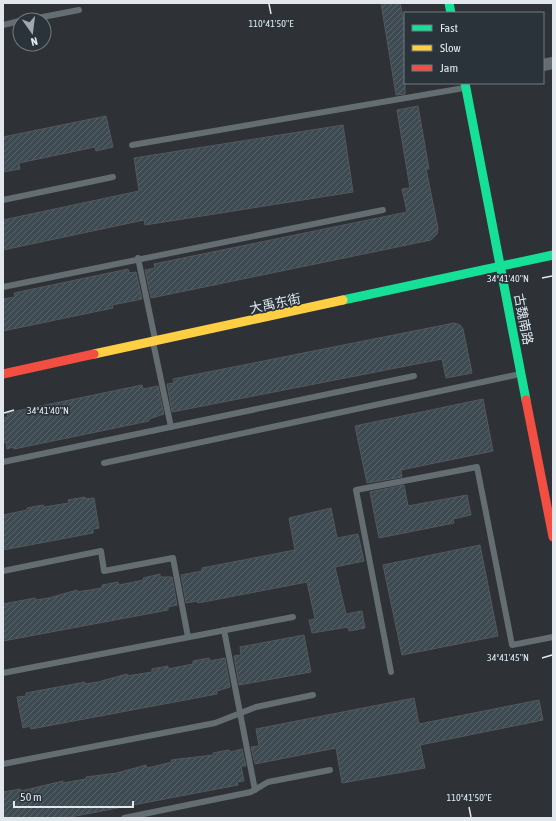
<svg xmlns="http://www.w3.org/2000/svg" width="556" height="821" viewBox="0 0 556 821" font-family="'Asap Condensed','Noto Sans SC',sans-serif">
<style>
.building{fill:url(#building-hatch);stroke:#53585b}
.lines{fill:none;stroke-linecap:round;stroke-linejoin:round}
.lane{stroke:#646d72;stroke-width:6}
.street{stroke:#646d72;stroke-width:12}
.fast{stroke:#16e098;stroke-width:9}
.slow{stroke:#ffcf43;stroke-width:9}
.jam{stroke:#f24e42;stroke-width:9}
.ticks{fill:none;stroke:#e1e7ec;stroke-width:1.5}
.labels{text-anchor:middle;stroke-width:3.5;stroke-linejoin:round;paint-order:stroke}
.street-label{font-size:13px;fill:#e1e7ec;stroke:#2a333a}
.ticks-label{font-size:10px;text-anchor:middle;fill:#e1e7ec;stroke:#2a333a;stroke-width:3.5;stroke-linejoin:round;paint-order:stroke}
</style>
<defs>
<pattern id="building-hatch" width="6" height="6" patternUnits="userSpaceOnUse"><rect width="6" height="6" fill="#3e4a52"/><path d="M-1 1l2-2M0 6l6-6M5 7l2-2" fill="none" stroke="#5a646b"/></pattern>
</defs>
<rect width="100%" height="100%" fill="#2e3236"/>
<!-- building -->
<g class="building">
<path d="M381,3H400L405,27V94L396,95Z"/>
<path d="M418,106L429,169H426L438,228L437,234L431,240L151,298L145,270L155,268L154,264L407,212L402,189L410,188L397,110Z"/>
<path d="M106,116L113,147L96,151L95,147L19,163L20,169L3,172V137Z"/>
<path d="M343,125L353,192L145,225L144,220L3,250V220L139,191L134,158Z"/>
<path d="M128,269L129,273L136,272L142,299L112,305L113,308L3,331V299L15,297L14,293Z"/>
<path d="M454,323L460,325L463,329L472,373L446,378L442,359L172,412L167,384L174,383L173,379Z"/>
<path d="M142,385L143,389L158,386L164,414L149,419V421L14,449L13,447L7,449L6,442L3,443V418L8,417L7,413Z"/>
<path d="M483,399L493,451L401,470L402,477L367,483L355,426Z"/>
<path d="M404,485L408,506L467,495L471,515L453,519L454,523L379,538L370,492Z"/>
<path d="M85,497V499L94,498L99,528L93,529V533L3,550V515L27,510V508L43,505L44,507L69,503L68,500Z"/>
<path d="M331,508L337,538L358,534L364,561L335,567L346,614L362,611L365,628L349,631L348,627L312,633L309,620L315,619L307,582L198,603L197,601L186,603L181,575L202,571V568L295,550L289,518Z"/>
<path d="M480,545L498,636L402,655L383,565Z"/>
<path d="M160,574V577H172L177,605L168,607V610L3,641V604L35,598L36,600L49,598L77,590V592L102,588V585L118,582L119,585L144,580L143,578Z"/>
<path d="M304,635L311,672L239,685L234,656L241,655L240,647Z"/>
<path d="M209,658L210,661L225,658L230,687L217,691V694L31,729L30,726L23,728L17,697L26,696V693L85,682V684L98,682L127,674V676L152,672V669L168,666V669L193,664V661Z"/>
<path d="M414,698L419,724L539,700L543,720L420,745L425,768L342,783L336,748L255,764L251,747L259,746L256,729Z"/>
<path d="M242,749L246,766H241L244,781L237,782L238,785L65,818H3V792L20,789L21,791L63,781V783L86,779V777L117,773L146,765L147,768L172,762L171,760L213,755V753L229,750L230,752Z"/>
</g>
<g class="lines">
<!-- lane -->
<g class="lane">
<path d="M27,20L79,10"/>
<path d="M3,25L20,21"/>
<path d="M132,145L464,88"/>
<path d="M3,200L113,177"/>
<path d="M138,258L155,339"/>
<path d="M3,287L383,210"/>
<path d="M153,342L171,427"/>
<path d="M3,462L414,376"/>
<path d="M104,463L520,374"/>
<path d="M3,571L101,551L104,571L173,558L188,637"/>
<path d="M224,630L255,790"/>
<path d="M391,672L356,490L477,467L512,645L553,637"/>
<path d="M3,673L293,617"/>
<path d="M3,764L215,723L256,707L313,695"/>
<path d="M124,818L251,792L268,782L330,770"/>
</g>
<!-- street -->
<path class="street" d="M543,65L553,63"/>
<!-- fast -->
<g class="fast">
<path d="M449,3L451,13"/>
<path d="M465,83L526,400"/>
<path d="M343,300L553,255"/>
</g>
<!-- slow -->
<path class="slow" d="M94,354L343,300"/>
<!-- jam -->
<g class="jam">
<path d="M3,374L94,354"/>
<path d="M526,400L553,537"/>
</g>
</g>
<!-- ticks -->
<path class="ticks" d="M269,4L271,14M542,278L552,276M4,413L14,410M542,658L552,655M469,807L471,817"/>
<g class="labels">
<!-- street labels -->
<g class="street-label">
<text transform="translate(275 303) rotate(-12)" y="5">大禹东街</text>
<text transform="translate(524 319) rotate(79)" y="5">古魏南路</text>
</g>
</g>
<g class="ticks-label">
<text x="271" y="27">110°41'50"E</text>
<text x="508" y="282">34°41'40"N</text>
<text x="48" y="414">34°41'40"N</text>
<text x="508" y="661">34°41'45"N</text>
<text x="469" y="801">110°41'50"E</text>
</g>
<!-- border -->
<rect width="556" height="821" fill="none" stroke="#e1e7ec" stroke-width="8"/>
<!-- legend -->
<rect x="404" y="12" width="140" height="72" fill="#2a333a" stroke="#737b81"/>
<rect x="412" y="25" width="20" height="6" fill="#16e098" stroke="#737b81"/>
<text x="440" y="32" font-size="12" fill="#e1e7ec">Fast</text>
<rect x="412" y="45" width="20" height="6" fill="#ffcf43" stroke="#737b81"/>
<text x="440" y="52" font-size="12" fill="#e1e7ec">Slow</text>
<rect x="412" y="65" width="20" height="6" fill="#f24e42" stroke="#737b81"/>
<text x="440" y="72" font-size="12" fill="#e1e7ec">Jam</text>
<!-- north arrow -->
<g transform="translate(32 32) rotate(166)"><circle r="19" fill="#2a333a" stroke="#737b81"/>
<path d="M0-3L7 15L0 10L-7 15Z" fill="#a2a8ac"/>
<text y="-6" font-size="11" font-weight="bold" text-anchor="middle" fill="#e1e7ec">N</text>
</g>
<!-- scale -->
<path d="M14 801v6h119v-6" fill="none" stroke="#e1e7ec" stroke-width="2"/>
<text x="20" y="801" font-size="12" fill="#e1e7ec" stroke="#2a333a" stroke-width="3" paint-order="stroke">50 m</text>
</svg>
